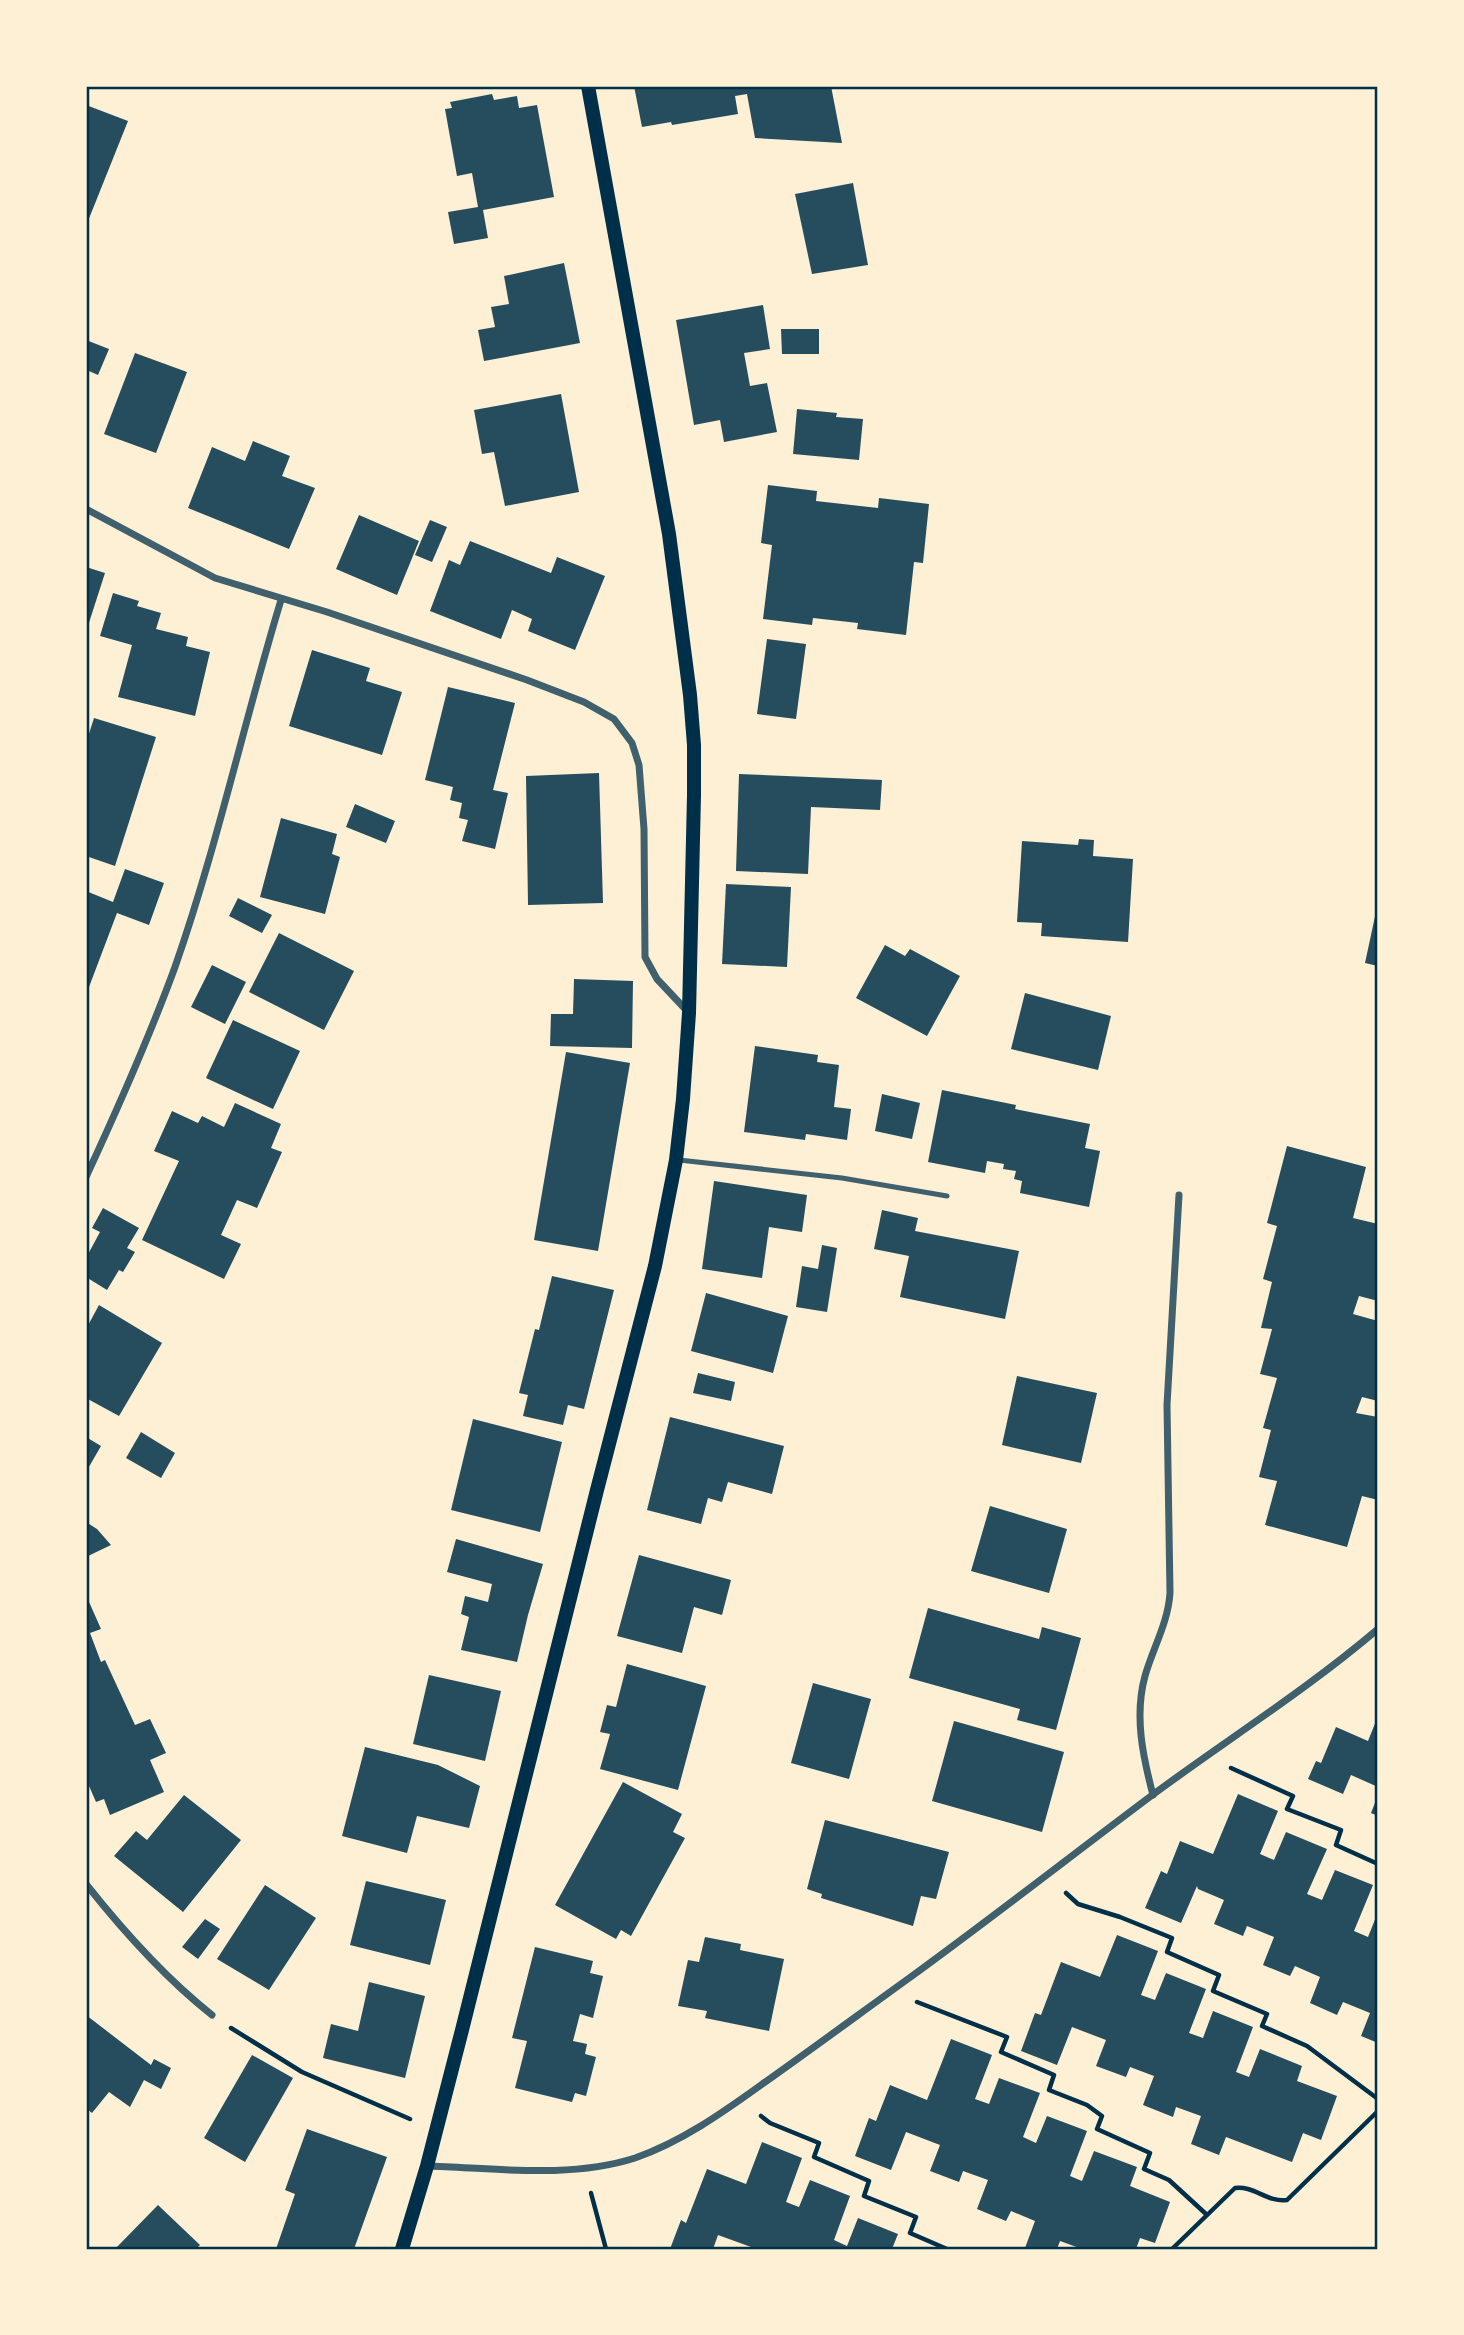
<svg xmlns="http://www.w3.org/2000/svg" width="1464" height="2335" viewBox="0 0 1464 2335" font-family="'Asap Condensed',sans-serif">
<style>
.building{fill:#264d5e}
.lines{fill:none;stroke-linecap:round;stroke-linejoin:round}
.path{stroke:#003049;stroke-width:4.5}
.service{stroke:#3f606c;stroke-width:5}
.minor{stroke:#3f606c;stroke-width:7}
.secondary{stroke:#003049;stroke-width:14}
.neatline{fill:none;stroke:#003049;stroke-width:2.5}
</style>
<rect width="100%" height="100%" fill="#fdf0d5"/>
<!-- building -->
<g class="building">
<path d="M634,86H831L842,143L755,138L747,94L735,96L738,114L672,125L671,122L642,127Z"/>
<path d="M492,94L494,100L517,96L519,108L537,105L554,197L483,210L488,238L454,244L448,212L478,207L472,173L457,176L445,109L452,108L450,102Z"/>
<path d="M86,105L128,121L86,226Z"/>
<path d="M853,183L868,265L812,274L795,194Z"/>
<path d="M564,263L580,343L484,361L478,330L495,327L491,307L509,304L504,276Z"/>
<path d="M763,305L770,349L744,353L750,386L767,383L777,432L724,442L720,420L694,425L676,320Z"/>
<path d="M781,329H819V354H782Z"/>
<path d="M86,340L109,349L98,375L89,371L86,378Z"/>
<path d="M135,353L187,372L156,453L104,434Z"/>
<path d="M561,394L579,492L505,506L494,452L482,454L474,410Z"/>
<path d="M797,409L837,413L836,417L863,419L859,460L793,454Z"/>
<path d="M253,441L290,456L282,476L315,488L289,549L188,508L212,447L245,461Z"/>
<path d="M768,485L817,491L816,501L878,508L879,498L929,504L923,563L914,562L906,635L857,629L858,623L813,618L812,625L763,619L772,545L761,543Z"/>
<path d="M359,515L419,541L397,595L336,569Z"/>
<path d="M430,520L447,527L432,562L415,555Z"/>
<path d="M470,541L551,573L557,557L605,576L575,650L528,631L532,619L512,610L501,639L430,611L449,560L460,565Z"/>
<path d="M86,567L105,573L86,632Z"/>
<path d="M113,593L139,601L137,606L161,613L156,629L188,637L186,646L210,652L195,716L118,697L132,645L100,636Z"/>
<path d="M767,639L806,644L796,719L757,714Z"/>
<path d="M312,650L370,668L366,681L402,692L382,755L289,726Z"/>
<path d="M448,687L515,703L493,790L508,793L495,849L462,841L468,820L459,818L462,803L450,800L453,787L425,780Z"/>
<path d="M94,718L156,737L115,866L86,856V743Z"/>
<path d="M599,773L603,903L528,905L526,776Z"/>
<path d="M739,774L882,780L880,810L811,807L808,874L736,871Z"/>
<path d="M355,804L395,821L386,843L346,827Z"/>
<path d="M281,818L337,834L332,854L340,857L325,914L260,897Z"/>
<path d="M1079,839L1094,840L1093,856L1133,859L1128,942L1041,936L1042,923L1017,922L1022,841L1078,845Z"/>
<path d="M125,869L164,883L149,925L117,913L89,987L86,986V891L113,902Z"/>
<path d="M726,884L791,887L787,967L722,964Z"/>
<path d="M238,898L272,915L262,933L229,916Z"/>
<path d="M1377,907H1378V966L1365,963Z"/>
<path d="M279,933L354,971L324,1030L249,992Z"/>
<path d="M885,945L905,956L910,949L960,976L927,1036L856,998Z"/>
<path d="M212,965L246,982L225,1024L191,1007Z"/>
<path d="M574,979L633,981L632,1048L550,1046L551,1014H573Z"/>
<path d="M1025,993L1111,1016L1098,1070L1011,1049Z"/>
<path d="M233,1020L300,1051L273,1109L206,1078Z"/>
<path d="M755,1046L818,1055L817,1062L839,1065L834,1107L851,1109L847,1140L806,1134L805,1140L744,1132Z"/>
<path d="M566,1052L630,1063L598,1251L534,1240Z"/>
<path d="M942,1090L1016,1105L1015,1109L1090,1124L1085,1148L1100,1151L1089,1207L1020,1193L1022,1181L1014,1179L1016,1171L1003,1169L1004,1164L987,1161L985,1173L928,1162Z"/>
<path d="M882,1094L920,1103L912,1139L875,1131Z"/>
<path d="M235,1103L281,1124L271,1148L282,1152L257,1208L237,1200L221,1235L241,1244L224,1279L142,1240L179,1161L154,1151L172,1111L198,1123L202,1116L224,1127Z"/>
<path d="M1287,1146L1366,1167L1353,1218L1378,1224V1301L1359,1296L1353,1314L1378,1321V1401L1362,1397L1356,1413L1378,1417V1500L1362,1496L1347,1547L1265,1525L1277,1481L1259,1477L1271,1430L1263,1428L1277,1378L1260,1374L1272,1329L1261,1328L1272,1282L1263,1279L1277,1226L1267,1223Z"/>
<path d="M714,1181L807,1195L802,1232L769,1227L762,1278L702,1269Z"/>
<path d="M103,1208L139,1228L127,1248L135,1252L123,1272L119,1270L107,1290L86,1277V1258L100,1232L92,1228Z"/>
<path d="M882,1210L918,1218L915,1231L1019,1251L1005,1319L900,1297L909,1256L874,1249Z"/>
<path d="M822,1245L837,1248L827,1312L796,1307L802,1266L818,1269Z"/>
<path d="M552,1276L614,1290L584,1409L568,1405L563,1425L523,1416L528,1395L519,1393L535,1329L539,1330Z"/>
<path d="M706,1293L788,1316L773,1373L691,1351Z"/>
<path d="M99,1305L162,1343L119,1416L86,1398V1329Z"/>
<path d="M698,1373L735,1382L731,1401L693,1393Z"/>
<path d="M1017,1376L1097,1393L1081,1463L1002,1445Z"/>
<path d="M670,1417L784,1446L772,1494L728,1482L722,1502L708,1498L701,1524L647,1510Z"/>
<path d="M473,1419L562,1442L540,1532L451,1510Z"/>
<path d="M141,1432L175,1453L161,1478L126,1458Z"/>
<path d="M86,1437L101,1446L86,1472Z"/>
<path d="M990,1506L1067,1529L1049,1593L971,1571Z"/>
<path d="M86,1522L97,1529L111,1545L86,1557Z"/>
<path d="M456,1539L543,1564L528,1615L517,1662L461,1650L469,1617L461,1614L465,1596L488,1602L492,1584L447,1572Z"/>
<path d="M639,1555L731,1580L722,1615L694,1607L682,1653L617,1636Z"/>
<path d="M86,1595L101,1629L90,1633L101,1662L105,1660L135,1725L150,1719L166,1753L150,1760L164,1792L110,1815L104,1799L96,1802L86,1779Z"/>
<path d="M928,1608L1039,1639L1042,1627L1081,1638L1056,1730L1017,1720L1020,1709L909,1678Z"/>
<path d="M627,1664L706,1686L678,1790L600,1769L610,1734L600,1732L607,1705L616,1707Z"/>
<path d="M429,1675L501,1691L485,1761L413,1744Z"/>
<path d="M813,1683L871,1699L849,1779L791,1763Z"/>
<path d="M1378,1716V1787L1351,1775L1343,1794L1308,1779L1316,1761L1321,1763L1336,1727L1368,1741Z"/>
<path d="M954,1721L1064,1752L1042,1832L932,1801Z"/>
<path d="M365,1747L438,1765L480,1786L469,1828L417,1816L407,1853L342,1836Z"/>
<path d="M623,1782L682,1814L673,1832L685,1838L631,1936L621,1930L616,1939L555,1905Z"/>
<path d="M1238,1794L1278,1811L1260,1854L1274,1860L1286,1832L1327,1849L1307,1894L1322,1900L1335,1870L1373,1885L1354,1931L1368,1937L1378,1912V2043L1361,2036L1370,2013L1343,2002L1337,2015L1310,2003L1320,1977L1295,1966L1290,1976L1263,1965L1274,1937L1247,1926L1243,1936L1214,1924L1224,1900L1198,1889L1197,1886L1181,1923L1145,1908L1161,1871L1167,1874L1180,1841L1213,1854Z"/>
<path d="M184,1795L241,1840L183,1912L114,1856L136,1831L147,1840Z"/>
<path d="M1378,1795V1816L1371,1813Z"/>
<path d="M825,1820L949,1852L936,1899L921,1896L913,1926L821,1898L822,1894L807,1889Z"/>
<path d="M366,1881L446,1900L430,1965L350,1945Z"/>
<path d="M265,1885L316,1918L269,1990L217,1959Z"/>
<path d="M205,1919L220,1929L198,1959L182,1947Z"/>
<path d="M1117,1935L1158,1951L1141,1995L1155,2000L1166,1973L1206,1989L1189,2033L1203,2038L1213,2011L1253,2027L1236,2072L1249,2077L1260,2049L1302,2066L1297,2081L1337,2096L1321,2140L1303,2133L1292,2162L1226,2137L1219,2155L1191,2144L1201,2116L1176,2107L1173,2117L1143,2105L1154,2076L1130,2067L1126,2077L1096,2066L1106,2040L1072,2027L1057,2065L1021,2051L1035,2013L1041,2015L1061,1962L1100,1977Z"/>
<path d="M705,1937L741,1944L740,1950L784,1959L769,2031L705,2018L707,2011L678,2006L688,1960L699,1962Z"/>
<path d="M535,1947L593,1961L590,1973L603,1976L593,2018L580,2014L573,2041L587,2044L585,2054L596,2057L586,2096L575,2093L572,2102L515,2088L527,2041L512,2038Z"/>
<path d="M369,1982L425,1996L405,2078L323,2058L331,2024L358,2031Z"/>
<path d="M86,2015L151,2065L154,2059L171,2068L161,2089L144,2080L130,2107L109,2092L92,2113L86,2108Z"/>
<path d="M951,2039L992,2055L975,2099L989,2104L999,2078L1040,2093L1023,2137L1036,2143L1047,2116L1087,2131L1070,2176L1082,2181L1094,2151L1137,2167L1130,2186L1170,2202L1155,2243L1140,2238L1136,2249H1082L1060,2241L1057,2249H1027L1025,2248L1035,2221L1011,2211L1006,2221L977,2209L988,2180L963,2171L959,2182L930,2171L940,2145L906,2132L891,2170L855,2156L869,2118L876,2121L890,2085L927,2100Z"/>
<path d="M252,2055L293,2078L245,2162L204,2138Z"/>
<path d="M307,2129L387,2157L354,2249H276L295,2194L285,2190Z"/>
<path d="M762,2142L802,2158L786,2202L799,2207L810,2180L850,2196L834,2240L847,2246L858,2218L898,2234L892,2249H750L751,2247L718,2235L713,2249H670L681,2220L686,2223L707,2169L746,2184Z"/>
<path d="M158,2205L200,2245L196,2249H115Z"/>
</g>
<g class="lines">
<!-- path -->
<g class="path">
<path d="M1231,1768L1293,1796L1287,1809L1341,1830L1336,1845L1378,1864"/>
<path d="M1066,1893L1078,1904L1120,1917L1172,1938L1167,1952L1219,1975L1213,1991L1267,2014L1262,2026L1307,2046L1378,2099"/>
<path d="M917,2002L1007,2037L1001,2052L1054,2075L1049,2090L1087,2105L1102,2116L1097,2129L1150,2153L1144,2169L1169,2180L1206,2214"/>
<path d="M231,2028L302,2072L410,2119"/>
<path d="M761,2116L770,2123L819,2143L814,2157L869,2181L864,2196L916,2217L910,2233L947,2249"/>
<path d="M591,2193L606,2249"/>
<path d="M1172,2249L1235,2188C1253,2185 1268,2203 1287,2200L1378,2111"/>
</g>
<!-- service -->
<path class="service" d="M679,1160L842,1178L947,1196"/>
<!-- minor -->
<g class="minor">
<path d="M86,509L215,578L327,612L527,680L584,702L614,719L632,743L639,765L644,829L645,957L657,979L689,1013"/>
<path d="M86,1177C118,1108 149,1038 175,967C217,847 244,722 281,600"/>
<path d="M1153,1795C1143,1757 1134,1716 1145,1676C1153,1648 1168,1623 1170,1593L1167,1405L1179,1195"/>
<path d="M86,1884C124,1932 164,1977 212,2015"/>
<path d="M427,2166C494,2168 570,2179 635,2158C681,2142 722,2113 761,2085C812,2049 862,2012 912,1976C993,1917 1071,1856 1151,1796C1228,1739 1305,1691 1378,1629"/>
</g>
<!-- secondary -->
<path class="secondary" d="M402,2249L427,2166L462,2030L597,1490L655,1266L676,1160L683,1099L689,1013L694,795V745L690,695L669,534L588,86"/>
</g>
<!-- border -->
<rect width="1464" height="2335" fill="none" stroke="#fdf0d5" stroke-width="175"/>
<rect x="88" y="88" width="1288" height="2160" class="neatline"/>
</svg>
